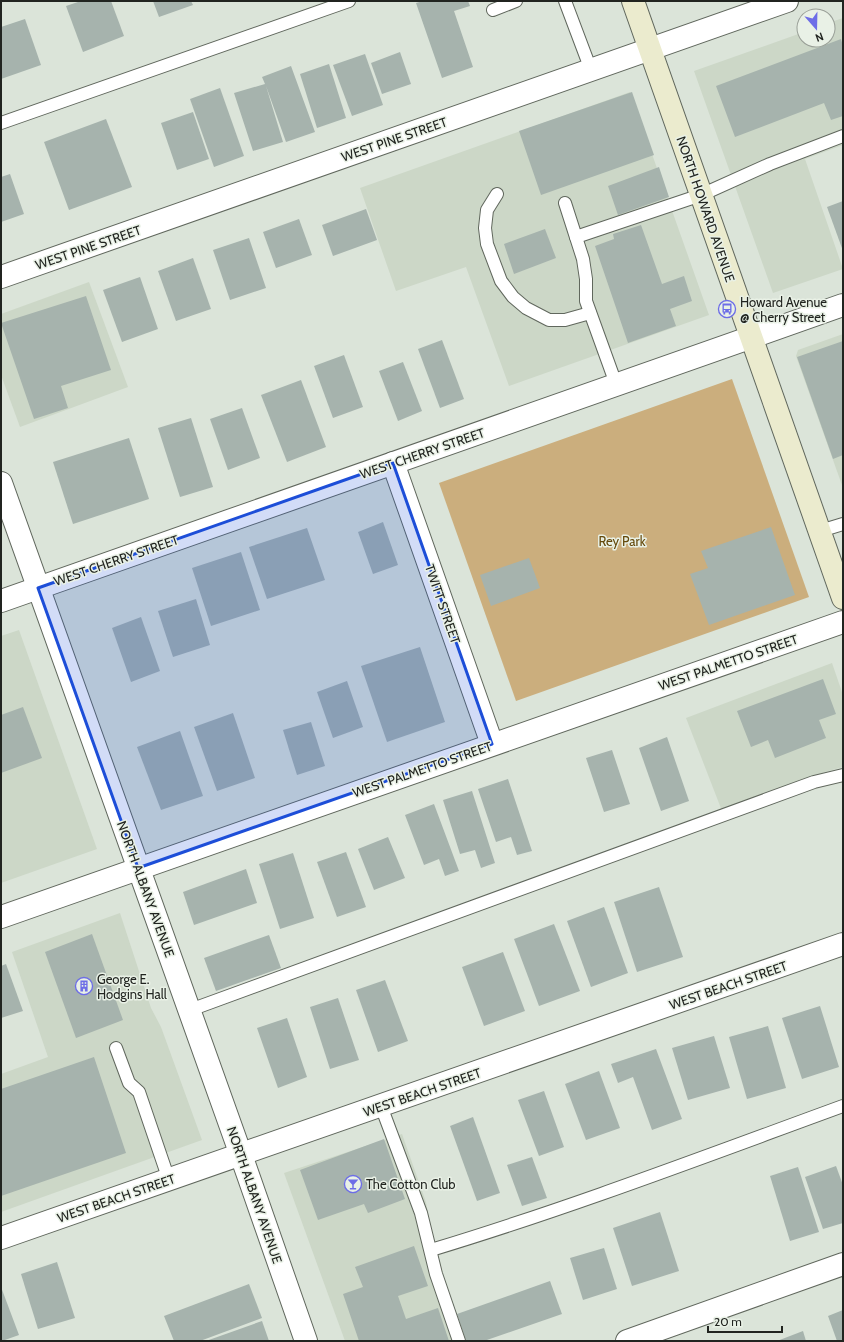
<svg xmlns="http://www.w3.org/2000/svg" width="844" height="1342" viewBox="0 0 844 1342" font-family="Cabin,sans-serif">
<style>
.built{fill:#ccd7c7}
.green{fill:#cbae7d}
.building{fill:#a6b3ad}
.lines{fill:none;stroke-linecap:round;stroke-linejoin:round}
.service-casing{stroke:#60675d;stroke-width:14}
.minor-casing{stroke:#60675d;stroke-width:24}
.secondary-casing{stroke:#60675d;stroke-width:24}
.service{stroke:#fff;stroke-width:12}
.minor{stroke:#fff;stroke-width:22}
.secondary{stroke:#ebebce;stroke-width:22}
.marked{fill:#1d4ed8;fill-opacity:0.2;stroke:#1d4ed8;stroke-width:3;stroke-linejoin:round}
.labels{text-anchor:middle;stroke-width:3;stroke-linejoin:round;paint-order:stroke}
.street-label{font-size:13px;fill:#212420;stroke:#e9f1e6}
.poi-label{font-size:13px;fill:#212420;stroke:#e9f1e6;text-anchor:start}
.park-label{font-size:13px;fill:#64480a;stroke:#e9f1e6}
</style>
<rect width="100%" height="100%" fill="#dbe4d9"/>
<!-- built -->
<g class="built">
<path d="M843,18V145L805,159L843,269L773,293L694,71L804,32V40H828V23Z"/>
<path d="M630,92L709,315L509,386L466,267L396,291L360,188Z"/>
<path d="M89,282L128,387L20,427L1,375V314Z"/>
<path d="M843,334V488L796,356L798,350Z"/>
<path d="M19,630L97,849L1,883V636Z"/>
<path d="M832,663L843,695V767L825,772L722,811L686,718Z"/>
<path d="M120,913L151,1008L161,1027L202,1140L1,1212V1074L48,1057L12,952Z"/>
<path d="M402,1134L426,1202L432,1237L450,1300L465,1341H345L284,1173Z"/>
</g>
<!-- green -->
<path class="green" d="M732,379L809,597L516,701L439,483Z"/>
<!-- building -->
<g class="building">
<path d="M81,1H111L124,36L83,52L66,6Z"/>
<path d="M153,1H191L193,5L159,17Z"/>
<path d="M423,1H468L470,6L454,11L473,67L442,78L416,3Z"/>
<path d="M25,19L41,65L1,79V27Z"/>
<path d="M841,39L843,46V116L831,120L824,103L735,137L716,86Z"/>
<path d="M400,52L411,84L382,94L371,63Z"/>
<path d="M365,54L383,105L352,116L333,65Z"/>
<path d="M329,64L346,118L317,128L300,74Z"/>
<path d="M291,66L315,132L286,142L266,86L283,142L253,151L234,93L265,84L262,77Z"/>
<path d="M220,88L244,156L214,167L190,99Z"/>
<path d="M632,92L654,155L541,195L519,131Z"/>
<path d="M193,112L209,159L177,170L161,123Z"/>
<path d="M106,119L132,187L69,210L44,142Z"/>
<path d="M659,167L669,197L618,215L608,186Z"/>
<path d="M10,174L24,214L1,222V177Z"/>
<path d="M843,201V251L827,207Z"/>
<path d="M366,209L377,240L333,256L322,225Z"/>
<path d="M299,219L312,255L276,268L263,232Z"/>
<path d="M641,225L662,284L684,276L692,301L670,309L676,326L628,343L595,246L614,239L613,234Z"/>
<path d="M545,229L556,258L514,274L504,244Z"/>
<path d="M249,238L266,288L230,300L213,250Z"/>
<path d="M193,258L211,309L176,321L158,271Z"/>
<path d="M140,277L158,329L122,342L103,290Z"/>
<path d="M86,296L111,370L61,386L68,408L34,419L1,323Z"/>
<path d="M442,340L464,399L440,408L418,349Z"/>
<path d="M843,341V455L833,459L797,357Z"/>
<path d="M344,355L363,407L333,418L314,366Z"/>
<path d="M403,362L422,411L398,421L379,371Z"/>
<path d="M301,380L326,447L287,462L261,395Z"/>
<path d="M242,408L260,458L228,470L210,419Z"/>
<path d="M191,418L213,487L180,497L158,428Z"/>
<path d="M129,438L149,499L73,524L53,462Z"/>
<path d="M383,522L398,565L373,574L358,532Z"/>
<path d="M771,527L795,595L709,625L690,574L708,568L701,551Z"/>
<path d="M307,528L325,580L267,599L249,547Z"/>
<path d="M241,552L260,610L211,626L192,568Z"/>
<path d="M529,558L540,588L491,606L480,575Z"/>
<path d="M196,599L210,645L173,657L158,611Z"/>
<path d="M141,617L160,671L131,682L112,628Z"/>
<path d="M420,647L445,722L387,742L361,666Z"/>
<path d="M823,679L836,714L819,720L826,738L775,758L768,740L751,747L737,711Z"/>
<path d="M347,681L363,727L333,738L317,692Z"/>
<path d="M23,707L42,758L1,773V715Z"/>
<path d="M233,713L255,778L217,791L194,727Z"/>
<path d="M311,722L325,766L297,775L283,730Z"/>
<path d="M180,731L203,796L161,810L137,747Z"/>
<path d="M667,737L689,801L661,811L639,748Z"/>
<path d="M612,750L630,804L604,812L586,758Z"/>
<path d="M508,779L532,851L517,855L511,837L496,842L478,789Z"/>
<path d="M472,791L495,863L481,868L475,850L460,854L443,800Z"/>
<path d="M434,804L459,871L445,876L439,859L424,865L405,815Z"/>
<path d="M388,837L405,878L374,890L358,849Z"/>
<path d="M346,852L366,907L337,917L317,862Z"/>
<path d="M293,853L314,918L280,929L259,864Z"/>
<path d="M246,869L257,903L194,925L183,892Z"/>
<path d="M659,887L683,957L637,972L614,902Z"/>
<path d="M604,907L628,973L591,987L567,921Z"/>
<path d="M554,924L580,991L539,1006L514,939Z"/>
<path d="M92,934L123,1020L76,1038L45,952Z"/>
<path d="M269,935L281,968L216,991L204,958Z"/>
<path d="M503,952L525,1011L484,1026L462,967Z"/>
<path d="M6,964L23,1011L1,1018V966Z"/>
<path d="M385,980L408,1041L378,1052L356,990Z"/>
<path d="M338,998L359,1060L330,1069L310,1007Z"/>
<path d="M820,1006L839,1067L802,1079L782,1018Z"/>
<path d="M287,1018L307,1077L278,1088L257,1028Z"/>
<path d="M768,1026L786,1088L747,1099L729,1037Z"/>
<path d="M714,1036L730,1088L688,1100L672,1048Z"/>
<path d="M656,1049L682,1119L652,1130L633,1077L618,1083L611,1064Z"/>
<path d="M94,1057L126,1153L1,1196V1089Z"/>
<path d="M599,1071L620,1128L586,1140L565,1084Z"/>
<path d="M544,1091L564,1147L539,1156L518,1100Z"/>
<path d="M473,1117L500,1193L477,1201L450,1126Z"/>
<path d="M384,1139L405,1199L368,1213L364,1204L318,1220L300,1170Z"/>
<path d="M532,1157L547,1198L522,1206L507,1165Z"/>
<path d="M836,1166L843,1185V1223L823,1229L805,1177Z"/>
<path d="M798,1167L819,1232L790,1241L770,1176Z"/>
<path d="M660,1212L679,1271L632,1286L613,1228Z"/>
<path d="M414,1246L428,1286L398,1296L406,1319L438,1308L449,1341H359L343,1294L363,1287L355,1267Z"/>
<path d="M604,1248L617,1289L583,1300L570,1258Z"/>
<path d="M57,1262L75,1318L38,1329L21,1274Z"/>
<path d="M550,1281L562,1314L484,1341H466L457,1314Z"/>
<path d="M249,1284L262,1318L200,1341H174L164,1316Z"/>
<path d="M1,1287L19,1335L2,1341H1Z"/>
<path d="M843,1310V1341H837L828,1316Z"/>
<path d="M262,1321L269,1341H206Z"/>
<path d="M803,1331L806,1341H777Z"/>
</g>
<g class="lines">
<!-- service casing -->
<g class="service-casing">
<g id="service">
<path d="M565,1L591,70"/>
<path d="M493,10L516,1"/>
<path d="M1,123L349,1"/>
<path d="M497,194L487,210L485,228L487,244L501,281L513,297L526,308L549,320H565L590,313"/>
<path d="M565,203L583,259L586,279V301L616,384"/>
<path d="M576,237L701,195L770,164L843,136"/>
<path d="M820,531L843,524"/>
<path d="M190,1010L814,782L843,775"/>
<path d="M116,1048L129,1083L139,1092L169,1180"/>
<path d="M381,1106L421,1213L436,1274L459,1341"/>
<path d="M431,1250C570,1208 706,1156 843,1106"/>
</g>
</g>
<!-- minor casing -->
<g class="minor-casing">
<g id="minor">
<path d="M1,277L787,1"/>
<path d="M393,463L492,744"/>
<path d="M1,483L241,1155L306,1341"/>
<path d="M1,601L843,305"/>
<path d="M1,917L843,622"/>
<path d="M1,1238L843,944"/>
<path d="M627,1341L843,1264"/>
</g>
</g>
<!-- secondary casing -->
<g class="secondary-casing">
<path id="secondary" d="M633,1L843,598"/>
</g>
<!-- service -->
<use href="#service" class="service"/>
<!-- minor -->
<use href="#minor" class="minor"/>
<!-- secondary -->
<use href="#secondary" class="secondary"/>
</g>
<!-- marked area -->
<path class="marked" d="M393,463L492,744L138,868L38,588Z"/>
<!-- icons -->
<defs>
<g id="bus-ring" transform="scale(0.9)"><circle r="9.5" fill="#e9f1e6" stroke="#6d6de7" stroke-width="1.5"/><path d="M-5-6H5V4H4V6H2V4H-2V6H-4V4H-5ZM-3.5-4V0h7V-4ZM-3.5 1.2v1.5H-2V1.2ZM2 1.2v1.5H3.5V1.2Z" fill="#6d6de7"/></g>
<g id="building-ring" transform="scale(0.9)"><circle r="9.5" fill="#e9f1e6" stroke="#6d6de7" stroke-width="1.5"/><path d="M-4-6H4V6H1V3H-1V6H-4ZM-2.5-4.3h1.7v1.8h-1.7ZM.8-4.3h1.7v1.8H.8ZM-2.5-1h1.7V.8h-1.7ZM.8-1h1.7V.8H.8Z" fill="#6d6de7"/></g>
<g id="bar-ring" transform="scale(0.9)"><circle r="9.5" fill="#e9f1e6" stroke="#6d6de7" stroke-width="1.5"/><path d="M-6-5H6L.8 .8V4.5H3.5V6h-7V4.5H-.8V.8Z" fill="#6d6de7"/></g>
</defs>
<g fill-rule="evenodd">
<use href="#bus-ring" x="727" y="309"/>
<use href="#building-ring" x="84" y="986"/>
<use href="#bar-ring" x="353" y="1184"/>
</g>
<g class="labels">
<!-- street labels -->
<g class="street-label">
<text transform="translate(394 139) rotate(-19)" y="5">WEST PINE STREET</text>
<text transform="translate(706 209) rotate(71)" y="5">NORTH HOWARD AVENUE</text>
<text transform="translate(88 247) rotate(-19)" y="5">WEST PINE STREET</text>
<text transform="translate(422 453) rotate(-19)" y="5">WEST CHERRY STREET</text>
<text transform="translate(116 560) rotate(-19)" y="5">WEST CHERRY STREET</text>
<text transform="translate(443 604) rotate(71)" y="5">TWITT STREET</text>
<text transform="translate(728 662) rotate(-19)" y="5">WEST PALMETTO STREET</text>
<text transform="translate(422 769) rotate(-19)" y="5">WEST PALMETTO STREET</text>
<text transform="translate(146 889) rotate(70)" y="5">NORTH ALBANY AVENUE</text>
<text transform="translate(728 985) rotate(-19)" y="5">WEST BEACH STREET</text>
<text transform="translate(422 1092) rotate(-19)" y="5">WEST BEACH STREET</text>
<text transform="translate(255 1195) rotate(71)" y="5">NORTH ALBANY AVENUE</text>
<text transform="translate(116 1198) rotate(-19)" y="5">WEST BEACH STREET</text>
</g>
<!-- poi labels -->
<g class="poi-label">
<text x="740" y="307">Howard Avenue<tspan x="740" dy="15">@ Cherry Street</tspan></text>
<text x="97" y="984">George E.<tspan x="97" dy="15">Hodgins Hall</tspan></text>
<text x="366" y="1189">The Cotton Club</text>
</g>
<!-- park labels -->
<g class="park-label">
<text x="622" y="546">Rey Park</text>
</g>
</g>
<!-- border -->
<rect width="844" height="1342" fill="none" stroke="#212420" stroke-width="4"/>
<!-- north arrow -->
<g transform="translate(816 28) rotate(160)"><circle r="19" fill="#e9f1e6" stroke="#999f97"/>
<path d="M0-3L7 15L0 10L-7 15Z" fill="#6d6de7"/>
<text y="-6" font-size="11" font-weight="bold" text-anchor="middle" fill="#212420">N</text>
</g>
<!-- scale -->
<path d="M708 1326v6h74v-6" fill="none" stroke="#212420" stroke-width="2"/>
<text x="714" y="1326" font-size="12" fill="#212420" stroke="#e9f1e6" stroke-width="3" paint-order="stroke">20 m</text>
</svg>
